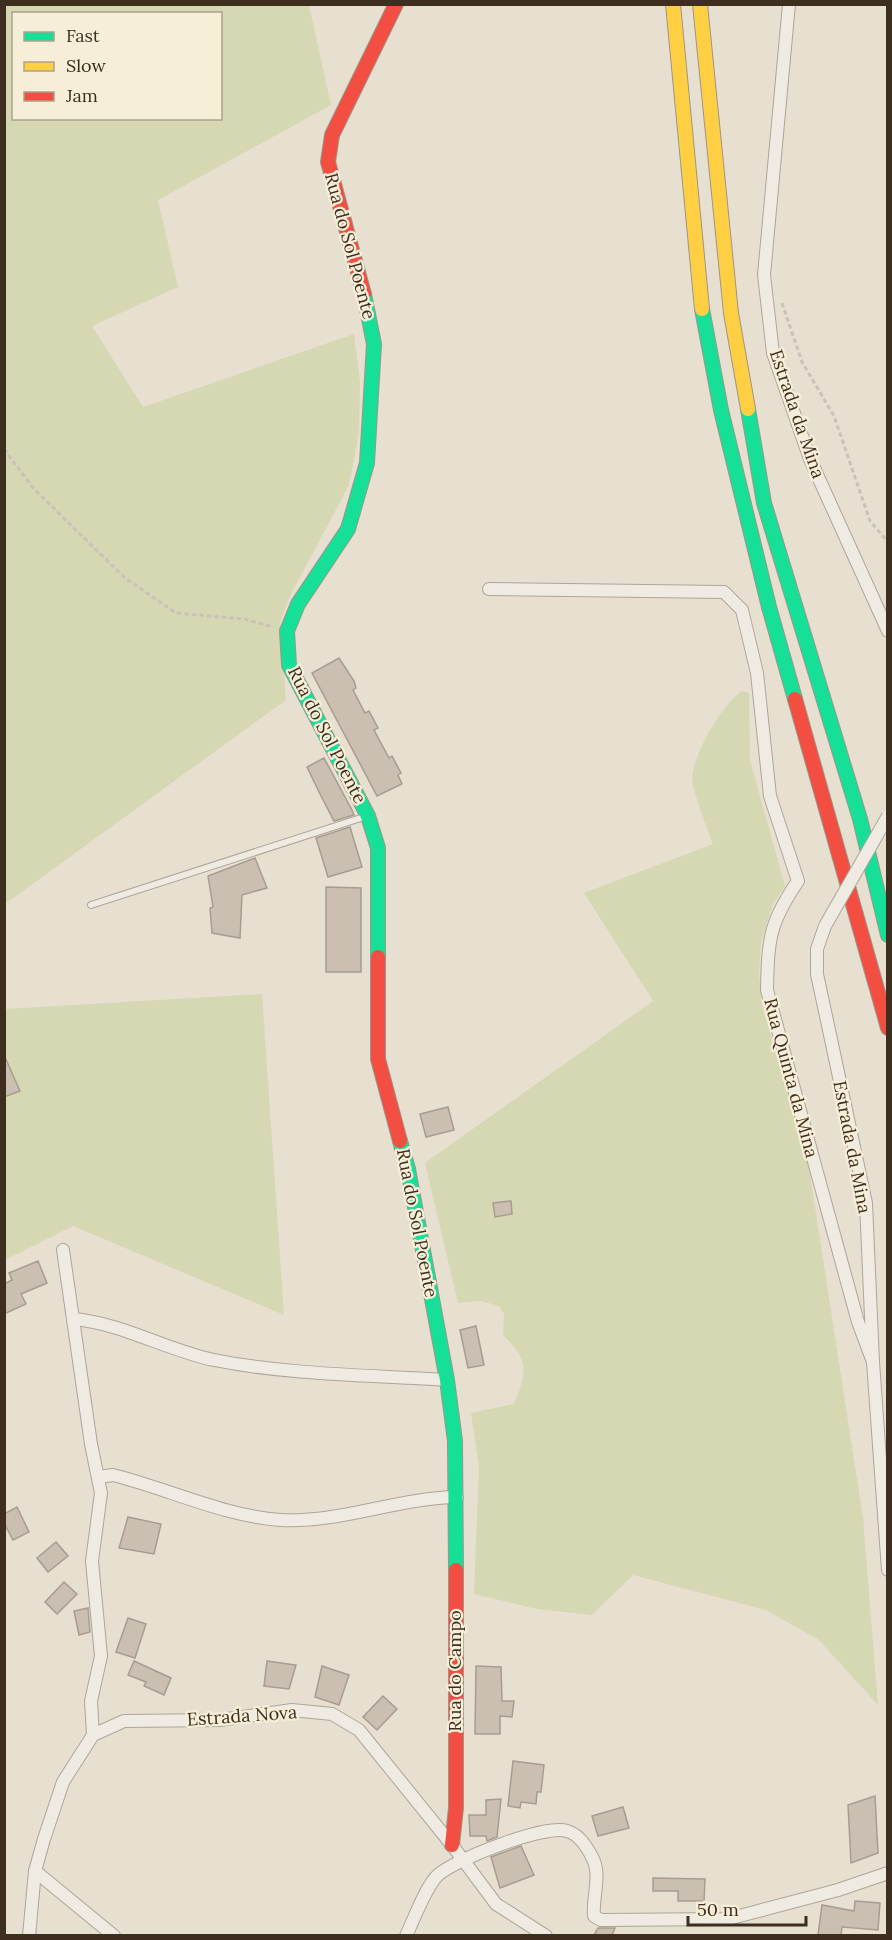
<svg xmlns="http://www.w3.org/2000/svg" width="892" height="1940" viewBox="0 0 892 1940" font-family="Lora,serif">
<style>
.green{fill:#d6d7b3;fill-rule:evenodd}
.building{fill:#cbbfb2;stroke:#a89c90;stroke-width:1.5}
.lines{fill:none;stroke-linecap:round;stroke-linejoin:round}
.lane-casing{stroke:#ada599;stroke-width:8}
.street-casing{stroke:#ada599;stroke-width:14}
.fast-casing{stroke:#9c958a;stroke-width:16}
.slow-casing{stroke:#9c958a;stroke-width:16}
.jam-casing{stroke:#9c958a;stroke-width:16}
.path{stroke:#c8c2b9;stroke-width:3;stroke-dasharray:4.5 3;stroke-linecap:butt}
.lane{stroke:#efebe3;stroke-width:6}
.street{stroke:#efebe3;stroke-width:12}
.fast{stroke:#16e098;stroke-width:14}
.slow{stroke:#ffcf43;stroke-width:14}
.jam{stroke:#f24e42;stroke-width:14}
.street-bridge-casing{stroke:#ada599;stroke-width:14;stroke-linecap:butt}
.street-bridge{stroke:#efebe3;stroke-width:12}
.labels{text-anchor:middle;stroke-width:4.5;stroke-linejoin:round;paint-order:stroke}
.street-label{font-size:18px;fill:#3d2e20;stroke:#f7eed8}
</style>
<rect width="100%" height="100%" fill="#e7e0d1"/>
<!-- green -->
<g class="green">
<path d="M5,5H309L331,105L158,200L178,287L92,326L143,407L354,334L360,382L359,433L349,485L289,598L280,623L286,700L5,904ZM14,14H220V118H14Z"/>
<path d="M742,691L749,693L750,760L785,886L773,904L761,942L759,973L762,1006L807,1155L863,1518L878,1705L819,1640L766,1610L633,1575L592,1615L537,1609L474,1594L479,1467L471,1413L514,1404C527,1371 530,1361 503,1335L504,1314L499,1306L481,1301L458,1303L425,1163L653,1001L584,893L713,844C708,830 692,790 692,778C694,753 721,705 742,691Z"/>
<path d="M262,994L284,1315L73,1226L5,1260V1009Z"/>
</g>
<!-- building -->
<g class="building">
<path d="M339,658L354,681L356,688L353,690L365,713L369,711L378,728L374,730L389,758L392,756L401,773L398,775L402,784L377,796L312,673Z"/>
<path d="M324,758L352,810L354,815L334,821L321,796L307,767Z"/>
<path d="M350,827L362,867L328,877L316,838Z"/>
<path d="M255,858L267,888L242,895L240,938L212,933L210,908L213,907L208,876Z"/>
<path d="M326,887L361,888V972H326Z"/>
<path d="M4,1055L20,1091L4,1097Z"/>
<path d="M448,1107L454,1130L426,1137L420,1114Z"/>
<path d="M511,1201L512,1214L495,1217L493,1203Z"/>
<path d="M38,1261L47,1283L21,1294L26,1304L4,1314V1284L12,1280L9,1273Z"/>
<path d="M476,1326L484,1365L468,1368L460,1330Z"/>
<path d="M17,1507L29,1532L13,1540L4,1523V1514Z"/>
<path d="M128,1517L161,1524L154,1554L119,1548Z"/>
<path d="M56,1542L68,1556L48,1572L37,1558Z"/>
<path d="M64,1582L77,1594L57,1614L45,1602Z"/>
<path d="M88,1608L90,1632L79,1635L74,1611Z"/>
<path d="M128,1618L146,1624L135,1658L116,1652Z"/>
<path d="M134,1661L171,1678L164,1695L144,1686L146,1682L128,1675Z"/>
<path d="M267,1661L296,1665L289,1689L264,1686Z"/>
<path d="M322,1666L349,1675L339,1705L315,1697Z"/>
<path d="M476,1666L501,1667L502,1701H514L512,1717L500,1716V1734H475Z"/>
<path d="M383,1696L397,1709L377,1730L363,1717Z"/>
<path d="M513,1761L544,1765L541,1792H537L536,1804L521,1802L520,1808L508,1806Z"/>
<path d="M875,1796L878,1853L851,1863L848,1805Z"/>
<path d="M501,1799L497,1837L487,1841L486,1836H470L469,1815H486V1800Z"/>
<path d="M623,1807L629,1828L598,1836L592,1816Z"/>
<path d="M521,1846L534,1875L500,1888L491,1857Z"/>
<path d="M653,1878L705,1879L704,1901H678V1891H653Z"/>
<path d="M855,1901L880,1903L878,1930L842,1927L841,1935H818L822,1905L854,1911Z"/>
<path d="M598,1928H615L612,1935H594Z"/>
</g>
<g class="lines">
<!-- lane casing -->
<g class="lane-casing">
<path id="lane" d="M91,905L367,816"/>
</g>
<!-- street casing -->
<g class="street-casing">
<g id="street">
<path d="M789,4L764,275L773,353L810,459L888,631"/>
<path d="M489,589L724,592L742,610L757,673L770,796L798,881C769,923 768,940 767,990L858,1322L873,1362"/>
<path d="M825,926L817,949V974L866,1203L873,1362L888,1570"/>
<path d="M63,1250L91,1444L101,1493L92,1561L101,1656L91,1701L93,1735"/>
<path d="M73,1319C122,1323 166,1350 214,1360C290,1375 369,1375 447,1380"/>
<path d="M98,1477L113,1475C169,1489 223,1516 281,1520C340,1523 398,1498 457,1497"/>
<path d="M35,1871L114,1936"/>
<path d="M29,1936L35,1871L44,1839L63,1782L93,1735L124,1721L220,1720L292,1710L332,1714L359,1730L452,1845L496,1904L546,1936"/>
<path d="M406,1936C414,1919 426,1886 438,1875C456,1859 545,1824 567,1831C578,1834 587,1847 592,1857C602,1875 592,1897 594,1916L601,1920L728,1919L838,1890L888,1873"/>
</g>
</g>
<!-- fast casing -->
<g class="fast-casing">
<g id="fast">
<path d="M364,294L374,344L367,463L348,529L298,604L287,631L289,665L368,816L378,848V957"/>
<path d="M702,309L721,410L769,607L795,699"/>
<path d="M748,409L764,503L860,819L888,935"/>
<path d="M400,1141L408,1169L447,1380L455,1441L456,1570"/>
</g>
</g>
<!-- slow casing -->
<g class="slow-casing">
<g id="slow">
<path d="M673,4L702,309"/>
<path d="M700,4L731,313L748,409"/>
</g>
</g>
<!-- jam casing -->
<g class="jam-casing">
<g id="jam">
<path d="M364,294L328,162L332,135L396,4"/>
<path d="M795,699L888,1028"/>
<path d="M378,957V1059L400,1141"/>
<path d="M452,1845L456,1808V1570"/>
</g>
</g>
<!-- path -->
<g class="path">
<path d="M782,303L802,362L834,416L870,521L888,542"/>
<path d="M4,449L34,489L124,577L176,613L244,619L273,627"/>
</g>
<!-- lane -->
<use href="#lane" class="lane"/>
<!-- street -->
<use href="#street" class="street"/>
<!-- fast -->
<use href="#fast" class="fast"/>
<!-- slow -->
<use href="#slow" class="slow"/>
<!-- jam -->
<use href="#jam" class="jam"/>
<!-- street-bridge casing -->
<g class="street-bridge-casing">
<path id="street-bridge" d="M825,926L888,816"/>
</g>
<!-- street-bridge -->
<use href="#street-bridge" class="street-bridge"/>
</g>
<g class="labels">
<!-- street labels -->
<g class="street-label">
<text transform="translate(350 246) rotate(75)" y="6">Rua do Sol Poente</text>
<text transform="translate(797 414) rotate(71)" y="6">Estrada da Mina</text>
<text transform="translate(327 735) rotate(63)" y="6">Rua do Sol Poente</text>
<text transform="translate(791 1078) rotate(75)" y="6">Rua Quinta da Mina</text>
<text transform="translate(852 1147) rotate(79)" y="6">Estrada da Mina</text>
<text transform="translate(417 1223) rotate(79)" y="6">Rua do Sol Poente</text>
<text transform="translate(455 1671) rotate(-90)" y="6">Rua do Campo</text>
<text transform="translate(242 1716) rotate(-4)" y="6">Estrada Nova</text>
</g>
</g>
<!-- border -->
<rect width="892" height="1940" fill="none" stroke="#3d2e20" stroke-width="12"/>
<!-- legend -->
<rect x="12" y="12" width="210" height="108" fill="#f7eed8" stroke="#ada18e" stroke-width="1.5"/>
<rect x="24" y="32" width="30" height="9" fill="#16e098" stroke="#ada18e" stroke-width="1.5"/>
<text x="66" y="42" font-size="18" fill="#3d2e20">Fast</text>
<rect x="24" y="62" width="30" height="9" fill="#ffcf43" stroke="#ada18e" stroke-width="1.5"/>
<text x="66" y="72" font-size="18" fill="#3d2e20">Slow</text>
<rect x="24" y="92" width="30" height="9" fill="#f24e42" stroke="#ada18e" stroke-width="1.5"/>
<text x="66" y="102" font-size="18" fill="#3d2e20">Jam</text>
<!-- scale -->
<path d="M688 1916v9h118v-9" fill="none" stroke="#3d2e20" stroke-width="3"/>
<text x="697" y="1916" font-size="18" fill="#3d2e20" stroke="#f7eed8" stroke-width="4.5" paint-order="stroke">50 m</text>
</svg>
